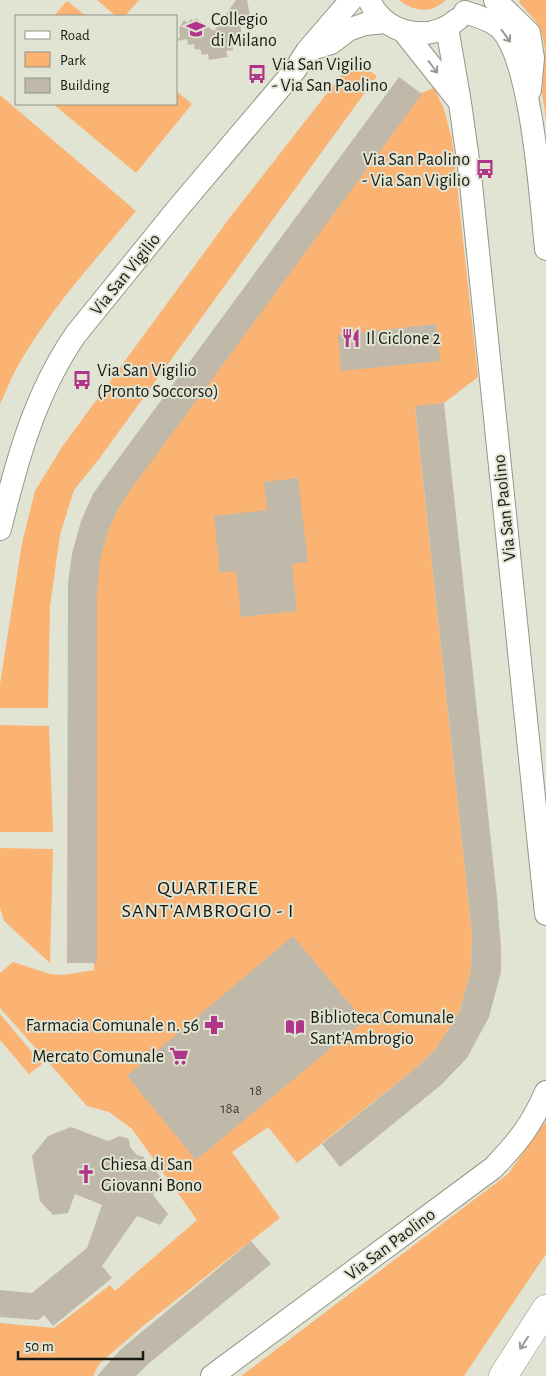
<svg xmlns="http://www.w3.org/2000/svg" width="546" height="1376" viewBox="0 0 546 1376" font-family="'Alegreya Sans',sans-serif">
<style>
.green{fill:#fbb374}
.building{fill:#c0b9a9}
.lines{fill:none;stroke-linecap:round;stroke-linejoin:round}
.minor-casing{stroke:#959787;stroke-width:24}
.highway-casing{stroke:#959787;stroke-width:29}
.minor{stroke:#fff;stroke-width:22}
.highway{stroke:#fff;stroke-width:28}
.oneway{stroke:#989895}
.labels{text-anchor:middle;stroke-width:4;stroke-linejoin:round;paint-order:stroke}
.number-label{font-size:15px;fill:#434239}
.poi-label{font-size:18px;fill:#191a14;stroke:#e1e4d2;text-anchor:start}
.street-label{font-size:18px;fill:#191a14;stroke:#e1e4d2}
.quarter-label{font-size:20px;letter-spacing:1px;fill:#191a14;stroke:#e1e4d2}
</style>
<rect width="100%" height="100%" fill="#e1e4d2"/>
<!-- green -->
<g class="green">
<path d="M97,0H139L125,16H116Z"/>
<path d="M399,0H446C431,14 414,12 399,0Z"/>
<path d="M520,0H546V120L542,92L545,49L542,34L537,23L519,2Z"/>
<path d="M67,1L86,16H54Z"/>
<path d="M353,60L377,76L99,459L74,490L60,535L50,606L48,708H0V684L22,543L35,491L62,447L228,220Z"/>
<path d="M434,88L444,109L452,139L478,377L444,403L415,407L472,934L471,970L460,1010L453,1023L435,1050L417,1067L297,1163L268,1127L232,1152L280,1218L143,1326L99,1364L93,1376H0V1323L54,1328L110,1285L115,1291L197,1220L132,1129L109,1112L87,1106L0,1008V973L13,962L50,974L63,975L94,970V595L98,559L107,529L128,491L421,93Z"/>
<path d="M176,91L192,104L136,173L53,104H176Z"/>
<path d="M0,95L136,211C94,262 46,313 14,373C9,383 5,394 0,404Z"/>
<path d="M0,725L49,726L53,832H0Z"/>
<path d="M0,848L53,849L50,963L4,921L0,908Z"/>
<path d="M0,1014L42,1064L29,1074L0,1040Z"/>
<path d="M546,1121V1254L464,1376H241L508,1174Z"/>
</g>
<!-- building -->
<g class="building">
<path d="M236,0H247L250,15L239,17L242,36L237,37V42L232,44L233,50L226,51L228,57L209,60L208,54L202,55L200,49L195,50L194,44L188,45L187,39L177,41L180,36L179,28L184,20L188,23L191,19L194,21L196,18L214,31Z"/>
<path d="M399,77L422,94L129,492L115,515L109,529L100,559L97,595V963H67L68,583L72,554L81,521L93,494L107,474Z"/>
<path d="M436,324L440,361L341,371L338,335Z"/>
<path d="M444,403L497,898L501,948V972L489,1017L467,1058L441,1085L340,1167L322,1144L417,1067L435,1050L453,1023L460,1010L471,970L472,934L415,406Z"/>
<path d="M298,478L308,562L292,564L297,611L241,617L236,571L220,573L214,516L267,510L264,482Z"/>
<path d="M293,936L364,1021L196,1160L127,1076Z"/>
<path d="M71,1127L108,1141L120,1136L129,1139L130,1147L137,1155L144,1157L146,1166L155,1170L163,1180L153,1195L168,1214L160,1225L137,1216L102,1266L112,1278L53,1326L44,1315L38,1320L0,1317V1290L32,1293L87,1248L102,1205L75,1194L68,1213L53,1215L40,1201L32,1156L48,1136Z"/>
<path d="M251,1241L271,1264L148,1364L136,1376H97L120,1350Z"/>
</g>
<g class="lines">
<!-- minor casing -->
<g class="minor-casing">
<g id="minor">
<path d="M369,0C385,35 429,44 458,19"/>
<path d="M495,0L529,33L533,58L530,90"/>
<path d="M465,12C476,16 490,19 499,27C532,57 541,202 546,249"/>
<path d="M447,27L460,103L470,174L546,914"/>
<path d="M404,32L458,100"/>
<path d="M315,48L331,43L348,30L365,24L385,22"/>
<path d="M0,529C17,460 35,393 76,334L179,207L295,70L307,51L351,0"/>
<path d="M212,1376L493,1168C518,1142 531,1126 546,1092"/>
</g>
</g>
<!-- highway casing -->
<g class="highway-casing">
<path id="highway" d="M503,1376L546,1309"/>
</g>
<!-- minor -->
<use href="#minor" class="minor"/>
<!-- highway -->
<use href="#highway" class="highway"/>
</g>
<!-- one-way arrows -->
<defs><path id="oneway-shaft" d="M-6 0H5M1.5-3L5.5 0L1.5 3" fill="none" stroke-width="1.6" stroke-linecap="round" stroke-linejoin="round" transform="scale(1.25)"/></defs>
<g class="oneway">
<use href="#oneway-shaft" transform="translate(506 36) rotate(54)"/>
<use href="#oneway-shaft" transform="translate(433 67) rotate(53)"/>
<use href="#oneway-shaft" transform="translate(524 1343) rotate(123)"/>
</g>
<!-- icons -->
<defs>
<g id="school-bare" transform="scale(1.5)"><path d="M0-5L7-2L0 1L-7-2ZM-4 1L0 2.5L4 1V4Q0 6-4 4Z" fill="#b03689" stroke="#e1e4d2" stroke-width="2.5" paint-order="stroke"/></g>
<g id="bus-bare" transform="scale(1.5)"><path d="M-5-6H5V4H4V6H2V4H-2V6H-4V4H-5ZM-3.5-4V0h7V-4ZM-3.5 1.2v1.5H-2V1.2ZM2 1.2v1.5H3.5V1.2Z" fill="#b03689" stroke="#e1e4d2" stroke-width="2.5" paint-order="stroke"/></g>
<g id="restaurant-bare" transform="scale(1.5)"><path d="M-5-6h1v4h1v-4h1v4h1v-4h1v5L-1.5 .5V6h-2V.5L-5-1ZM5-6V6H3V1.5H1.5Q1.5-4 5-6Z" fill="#b03689" stroke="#e1e4d2" stroke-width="2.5" paint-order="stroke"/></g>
<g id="pharmacy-bare" transform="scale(1.5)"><path d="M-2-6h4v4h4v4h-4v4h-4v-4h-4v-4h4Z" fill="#b03689" stroke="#e1e4d2" stroke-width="2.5" paint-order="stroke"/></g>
<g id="library-bare" transform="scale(1.5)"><path d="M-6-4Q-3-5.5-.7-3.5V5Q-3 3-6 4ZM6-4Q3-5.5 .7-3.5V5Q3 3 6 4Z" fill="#b03689" stroke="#e1e4d2" stroke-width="2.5" paint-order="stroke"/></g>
<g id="supermarket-bare" transform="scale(1.5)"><path d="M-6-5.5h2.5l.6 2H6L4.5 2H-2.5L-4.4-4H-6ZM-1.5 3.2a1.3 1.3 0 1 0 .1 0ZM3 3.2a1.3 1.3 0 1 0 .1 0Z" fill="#b03689" stroke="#e1e4d2" stroke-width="2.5" paint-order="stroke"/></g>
<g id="church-bare" transform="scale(1.5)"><path d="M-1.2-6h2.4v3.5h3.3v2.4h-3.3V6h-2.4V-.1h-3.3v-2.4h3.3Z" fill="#b03689" stroke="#e1e4d2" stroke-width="2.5" paint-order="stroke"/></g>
</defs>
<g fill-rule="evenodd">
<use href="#school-bare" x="196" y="29"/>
<use href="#bus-bare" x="257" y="74"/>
<use href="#bus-bare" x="485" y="169"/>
<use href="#restaurant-bare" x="351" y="338"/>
<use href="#bus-bare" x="82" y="380"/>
<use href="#pharmacy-bare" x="214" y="1025"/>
<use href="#library-bare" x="295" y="1027"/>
<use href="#supermarket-bare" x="179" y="1056"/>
<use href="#church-bare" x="86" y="1174"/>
</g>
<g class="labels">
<!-- number labels -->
<g class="number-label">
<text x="256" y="1095">18</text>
<text x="230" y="1113">18a</text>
</g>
<!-- poi labels -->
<g class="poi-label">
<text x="211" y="25">Collegio<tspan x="211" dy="21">di Milano</tspan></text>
<text x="272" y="70">Via San Vigilio<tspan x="272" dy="21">- Via San Paolino</tspan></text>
<text x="470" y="165" text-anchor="end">Via San Paolino<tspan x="470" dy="21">- Via San Vigilio</tspan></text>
<text x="366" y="344">Il Ciclone 2</text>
<text x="97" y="376">Via San Vigilio<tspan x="97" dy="21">(Pronto Soccorso)</tspan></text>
<text x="310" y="1023">Biblioteca Comunale<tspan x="310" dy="21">Sant'Ambrogio</tspan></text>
<text x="199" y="1031" text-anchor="end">Farmacia Comunale n. 56</text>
<text x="164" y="1062" text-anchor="end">Mercato Comunale</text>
<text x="101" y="1170">Chiesa di San<tspan x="101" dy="21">Giovanni Bono</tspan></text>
</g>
<!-- street labels -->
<g class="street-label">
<text transform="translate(125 274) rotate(-51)" y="6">Via San Vigilio</text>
<text transform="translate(504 508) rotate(-96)" y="6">Via San Paolino</text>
<text transform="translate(390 1244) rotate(-37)" y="6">Via San Paolino</text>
</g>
<!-- quarter labels -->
<g class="quarter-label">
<text x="208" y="894">QUARTIERE<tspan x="208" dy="23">SANT'AMBROGIO - I</tspan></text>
</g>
</g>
<!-- legend -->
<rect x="15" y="15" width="162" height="90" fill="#e1e4d2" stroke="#919386"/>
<rect x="25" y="31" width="25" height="8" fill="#ffffff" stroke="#919386"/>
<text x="60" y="40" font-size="15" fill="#191a14">Road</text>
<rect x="25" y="52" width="25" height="15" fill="#fbb374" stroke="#919386"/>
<text x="60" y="65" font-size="15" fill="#191a14">Park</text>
<rect x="25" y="78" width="25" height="15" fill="#c0b9a9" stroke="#919386"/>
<text x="60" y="90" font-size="15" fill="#191a14">Building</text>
<!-- scale -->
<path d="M18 1351v8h125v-8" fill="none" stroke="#191a14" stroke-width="2.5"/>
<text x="25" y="1351" font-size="15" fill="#191a14" stroke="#e1e4d2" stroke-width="4" paint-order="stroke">50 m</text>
</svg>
